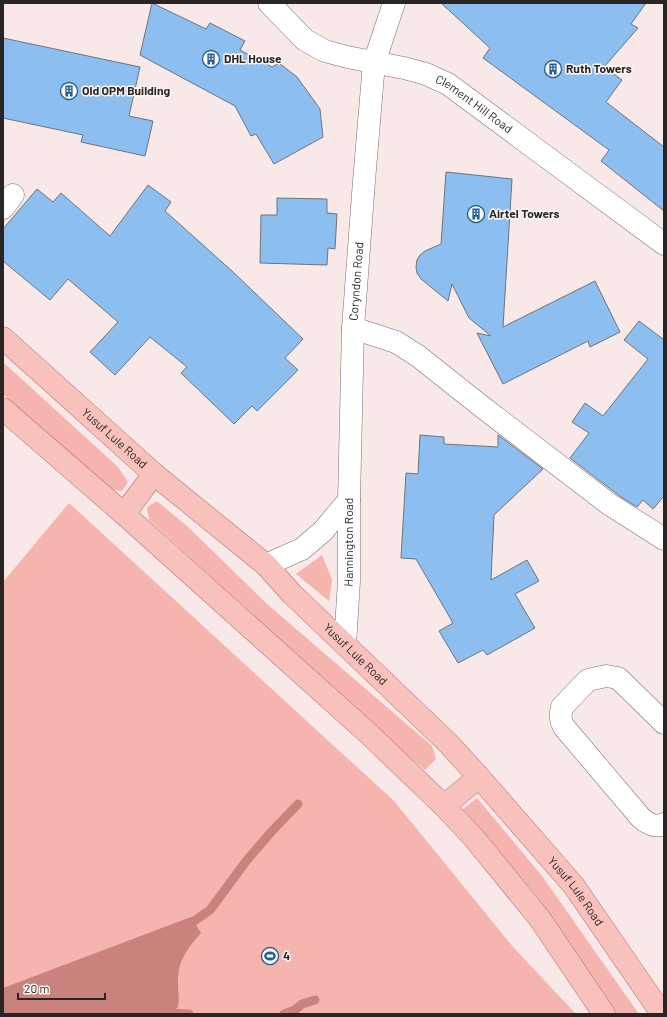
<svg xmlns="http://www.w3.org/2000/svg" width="667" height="1017" viewBox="0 0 667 1017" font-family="Barlow,sans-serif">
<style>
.green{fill:#f5b4ad}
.water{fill:#c9827c}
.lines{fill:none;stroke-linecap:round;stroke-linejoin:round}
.stream{stroke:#c9827c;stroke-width:9}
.building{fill:#8dbef0;stroke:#6c757e}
.minor-casing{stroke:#7c6e6c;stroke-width:23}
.major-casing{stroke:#ad6f6a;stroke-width:23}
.minor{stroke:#fff;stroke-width:22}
.major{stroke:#f8c1bc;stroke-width:22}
.labels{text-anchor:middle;stroke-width:3;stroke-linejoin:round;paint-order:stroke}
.poi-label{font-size:12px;font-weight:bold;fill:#2a2524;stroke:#fff8f7;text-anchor:start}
.street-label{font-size:12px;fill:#2a2524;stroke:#fff8f7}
</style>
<rect width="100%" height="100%" fill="#f8e8e7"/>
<!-- green -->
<g class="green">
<path d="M3,362L118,467L128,482L122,491L114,490L43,431L3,394Z"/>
<path d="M157,501L188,527L267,604L432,746L436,759L425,770L390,741L149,520L147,507Z"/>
<path d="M69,503L394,801L513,947L576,1014H3V582Z"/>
<path d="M322,555L332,580L329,601L296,574Z"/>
<path d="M477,798L542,876L639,1014H616L535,894L463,809Z"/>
</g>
<!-- water -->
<path class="water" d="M191,917L201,933C186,950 177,962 178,985C178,994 180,998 178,1007L170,1013L165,1014H3V988Z"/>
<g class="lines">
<!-- stream -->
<g class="stream">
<path d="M194,921L210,910L247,860L272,831L298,804"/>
<path d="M170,1013L189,1014"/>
<path d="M284,1014L295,1010L302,1004L315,1000"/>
</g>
</g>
<!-- building -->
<g class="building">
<path d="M152,3L206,29L210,23L245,41L240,50L272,67L279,63L297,77L320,109L323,137L274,164L256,134L251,136L235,106L140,55Z"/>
<path d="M441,3H646L631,24L638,28L604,67L622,80L606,102L664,147V211L601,161L609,150L483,58L490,48Z"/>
<path d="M3,38L140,67L129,116L153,121L145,156L81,142L83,135L3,118Z"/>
<path d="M446,172L512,179L503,327L595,281L620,332L590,347L588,341L503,384L477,333L491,336L469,318L452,284L448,301L421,279L417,273L416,267L417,260L420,255L425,251L441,244Z"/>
<path d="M148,185L171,202L165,211L232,271L303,339L285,358L298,370L257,411L252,406L234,424L181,373L187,367L150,337L115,375L90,352L118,322L68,279L50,300L3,261V229L37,189L53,202L61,193L110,236Z"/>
<path d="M277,198L327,199V213L337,214L335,249L328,248L327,265L260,263L261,215H277Z"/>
<path d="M639,321L663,339L664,338V496L653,509L643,500L637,507L621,497L570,458L589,433L572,422L585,403L603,416L648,359L624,340Z"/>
<path d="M420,435L444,437V444L498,447V435L543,469L494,515L491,580L527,560L539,581L515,594L535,628L487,655L483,650L458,663L439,631L453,623L416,559L401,558L406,473L418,474Z"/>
</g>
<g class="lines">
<!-- minor casing -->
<g class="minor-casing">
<g id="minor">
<path id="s1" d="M269,3L305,40L325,51L347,57L404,68L426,74L448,84L664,244"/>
<path d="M3,208L13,195"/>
<path d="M353,328L396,342L418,356L481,406L609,504L664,539"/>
<path d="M266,565L302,549L323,531L349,500"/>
<path id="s2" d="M345,644L349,581V500L353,328L364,181L374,63L394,3"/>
<path d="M664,723L618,678L606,676L588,680L562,707C560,715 560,720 564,727L641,818C648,824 655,828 664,824"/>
</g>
</g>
<!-- major casing -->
<g class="major-casing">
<g id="major">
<path id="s3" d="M3,338L154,474L266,565L292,594L448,743L479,777L574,886L662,1014"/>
<path d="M3,409L124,514L370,735L444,806L474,838L540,919L604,1014"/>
<path d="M124,514L154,474"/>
<path d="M444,806L479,777"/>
</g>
</g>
<!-- minor -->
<use href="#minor" class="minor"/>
<!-- major -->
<use href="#major" class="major"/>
</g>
<!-- icons -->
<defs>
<g id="building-ring" transform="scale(0.9)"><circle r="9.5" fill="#fff8f7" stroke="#235f96" stroke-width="1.5"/><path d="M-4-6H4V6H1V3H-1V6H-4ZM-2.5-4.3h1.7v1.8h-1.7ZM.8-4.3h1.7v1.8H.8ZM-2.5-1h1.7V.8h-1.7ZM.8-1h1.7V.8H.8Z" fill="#235f96"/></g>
<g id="stadium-ring" transform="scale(0.9)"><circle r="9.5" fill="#fff8f7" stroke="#235f96" stroke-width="1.5"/><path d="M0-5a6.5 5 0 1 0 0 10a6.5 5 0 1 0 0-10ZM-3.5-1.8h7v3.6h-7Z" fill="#235f96"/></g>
</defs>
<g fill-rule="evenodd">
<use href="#building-ring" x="211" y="59"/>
<use href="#building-ring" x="553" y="69"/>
<use href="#building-ring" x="69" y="91"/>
<use href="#building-ring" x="476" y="214"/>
<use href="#stadium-ring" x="270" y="956"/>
</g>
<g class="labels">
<!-- poi labels -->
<g class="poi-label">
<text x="224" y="63">DHL House</text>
<text x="566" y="73">Ruth Towers</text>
<text x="82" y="95">Old OPM Building</text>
<text x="489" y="218">Airtel Towers</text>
<text x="283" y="960">4</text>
</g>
<!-- street labels -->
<g class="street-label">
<text dy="4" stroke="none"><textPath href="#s1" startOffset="235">Clement Hill Road</textPath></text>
<text dy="4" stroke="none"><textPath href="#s2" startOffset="363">Coryndon Road</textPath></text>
<text dy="4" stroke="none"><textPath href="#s3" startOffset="150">Yusuf Lule Road</textPath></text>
<text dy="4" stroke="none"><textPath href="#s2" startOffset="102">Hannington Road</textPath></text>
<text dy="4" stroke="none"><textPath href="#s3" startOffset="474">Yusuf Lule Road</textPath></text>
<text dy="4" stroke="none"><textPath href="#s3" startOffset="798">Yusuf Lule Road</textPath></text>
</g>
</g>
<!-- border -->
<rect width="667" height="1017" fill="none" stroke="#2a2524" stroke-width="8"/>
<!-- scale -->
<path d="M18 993v6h87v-6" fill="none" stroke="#2a2524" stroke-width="2"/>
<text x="24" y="993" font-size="12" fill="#2a2524" stroke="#fff8f7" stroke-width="3" paint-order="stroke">20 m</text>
</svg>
